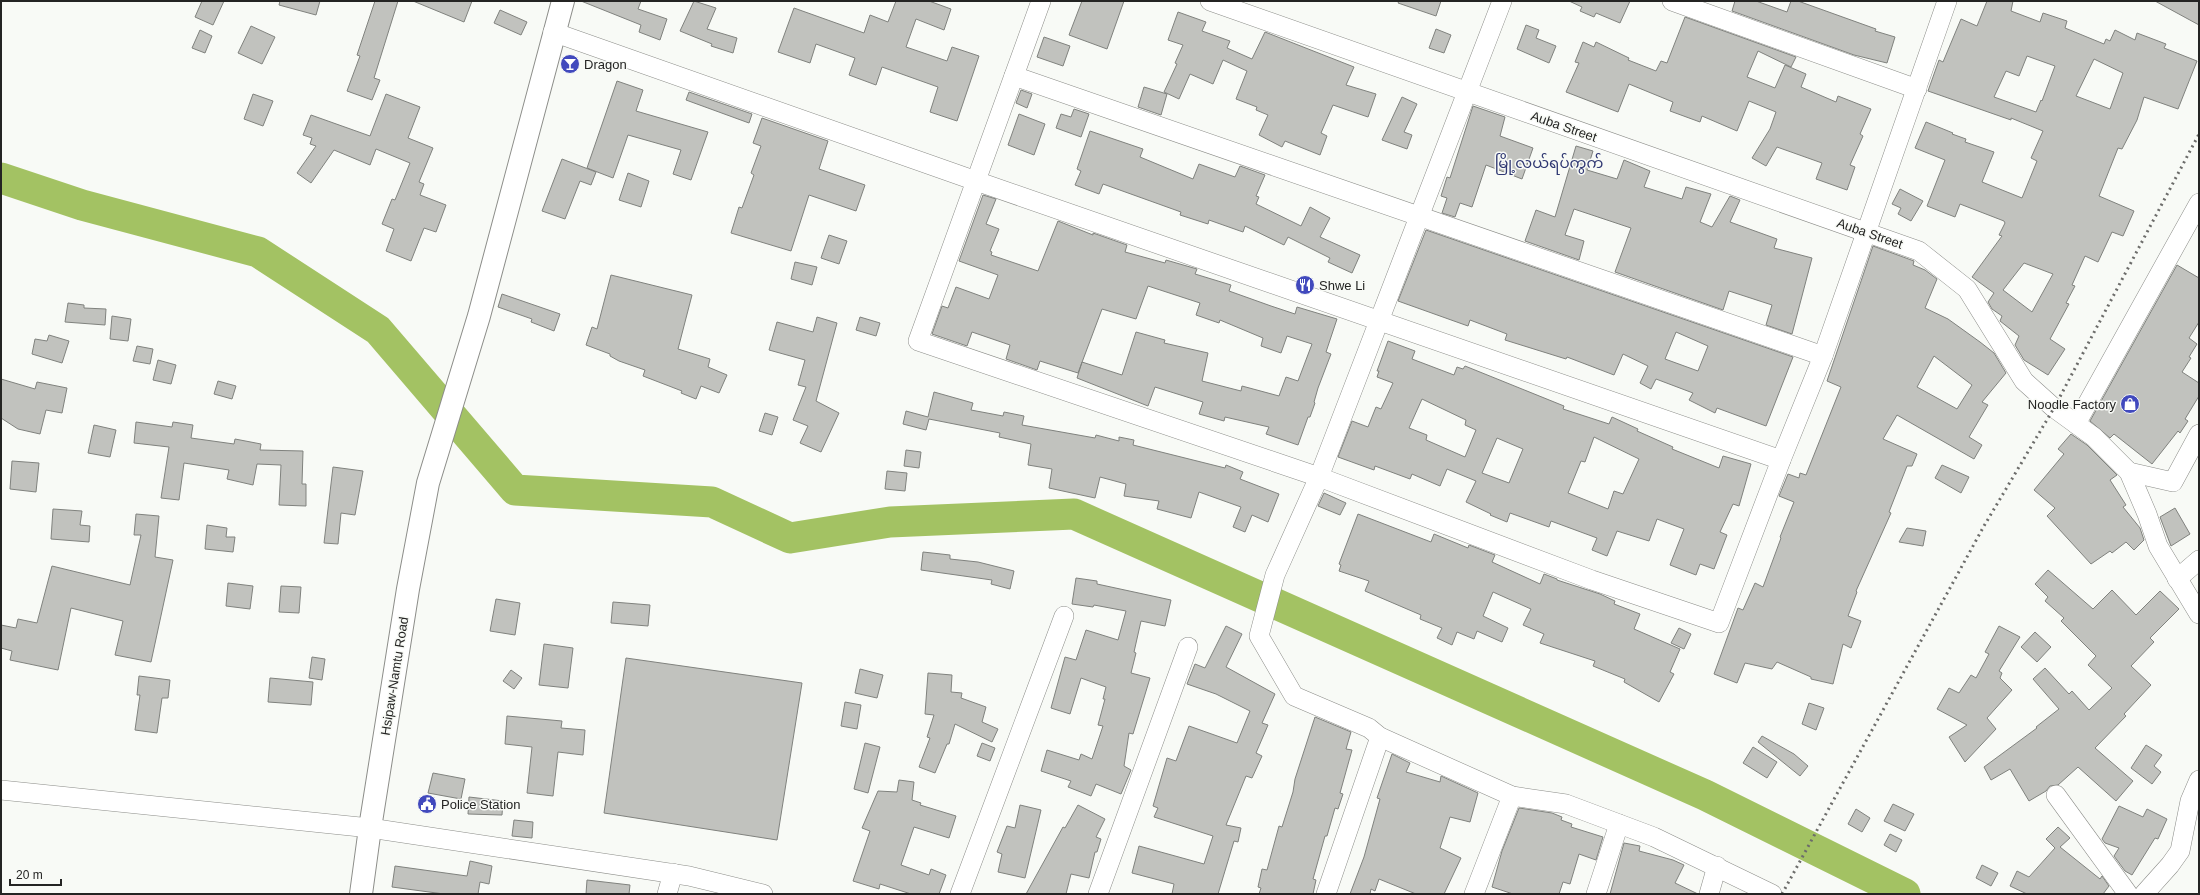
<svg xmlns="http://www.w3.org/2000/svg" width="2200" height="895" viewBox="0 0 2200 895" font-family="Arial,'Noto Sans Myanmar',sans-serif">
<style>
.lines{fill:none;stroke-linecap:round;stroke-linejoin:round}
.river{stroke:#a3c263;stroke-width:31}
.building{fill:#c1c2be;stroke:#80827e;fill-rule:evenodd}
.street-casing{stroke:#8c8d89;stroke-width:20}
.secondary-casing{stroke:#8c8d89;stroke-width:24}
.street{stroke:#fff;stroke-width:19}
.secondary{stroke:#fff;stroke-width:22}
.rail{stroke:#6c6c6a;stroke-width:3;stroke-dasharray:2 4;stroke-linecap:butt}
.labels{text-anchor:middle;stroke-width:3;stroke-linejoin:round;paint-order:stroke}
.poi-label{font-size:13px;fill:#242423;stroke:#f8faf6;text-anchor:start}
.street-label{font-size:13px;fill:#242423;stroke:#f8faf6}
.quarter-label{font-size:15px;fill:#2f3772;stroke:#f8faf6}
</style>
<rect width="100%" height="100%" fill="#f8faf6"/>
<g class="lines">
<!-- river -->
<path class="river" d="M1,178L82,205L258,252L378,330L515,490L712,502L790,538L890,522L1074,514L1705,795L1905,894"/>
</g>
<!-- building -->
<g class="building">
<path d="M202,1H224L213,25L195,17Z"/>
<path d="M280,1H320L316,15L279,5Z"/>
<path d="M375,1H398L374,78L380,80L372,100L347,91L360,56L357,55Z"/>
<path d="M413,1H472L464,22Z"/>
<path d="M581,1H641L638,9L667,19L660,40L639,32L641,25Z"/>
<path d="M694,1L716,8L707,29L737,38L733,53L711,46L712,44L680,31Z"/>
<path d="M896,1H929L951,9L944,30L916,19L906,47L947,61L952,47L979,56L957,121L930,112L938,87L882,67L876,85L849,75L855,58L816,44L810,63L778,52L794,8L864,33L870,15L888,22Z"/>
<path d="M1082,1H1124L1107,49L1069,35Z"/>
<path d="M1399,1H1441L1436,16L1398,3Z"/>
<path d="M1569,1H1630L1620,23L1596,13L1594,17L1580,11L1582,7Z"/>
<path d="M1735,1H1756L1787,12L1791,1H1798L1876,29L1875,31L1895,37L1887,63L1854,55L1732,11Z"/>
<path d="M1987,1H2013L2011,11L2040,22L2043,13L2067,21L2065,28L2104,44L2106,39L2110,41L2115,30L2135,40L2137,33L2166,44L2164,48L2197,61L2178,109L2144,97L2137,120L2122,149L2118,148L2099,196L2134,211L2123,236L2112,232L2098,262L2085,256L2072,285L2075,286L2066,303L2069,304L2050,339L2065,349L2048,375L2024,360L2015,345L2019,336L2000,321L2002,316L1992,309L1988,302L1994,293L1972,277L2002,236L1999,235L2005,223L2004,221L1960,204L1955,217L1927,206L1945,160L1915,148L1926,122L1953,133L1952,134L1966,139L1965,142L1994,152L1982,182L2022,198L2037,161L2031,158L2043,131L2011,118V120L1928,91L1939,60L1943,62L1961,19L1977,26ZM2027,56L2055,66L2042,101L2041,100L2036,112L1994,97L2006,71L2019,76ZM2094,59L2123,73L2110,109L2076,96ZM2024,263L2053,274L2032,312L2003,290Z"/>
<path d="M2155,1H2199V25Z"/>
<path d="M500,10L527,22L521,35L494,23Z"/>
<path d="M1178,12L1206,22L1202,31L1230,41L1227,48L1252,59L1265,32L1354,67L1346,85L1376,94L1368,117L1333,105L1321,133L1327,136L1320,155L1285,141L1282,147L1259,135L1268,115L1256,110L1257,107L1236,99L1247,71L1223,60L1213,84L1190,74L1179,99L1164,92L1177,64L1175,63L1183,45L1168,40Z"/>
<path d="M1685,17L1796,57L1791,67L1758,51L1747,77L1775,88L1785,65L1806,74L1801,87L1836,102L1838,96L1871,109L1860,134L1863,136L1850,165L1855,167L1847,190L1816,179L1822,163L1777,147L1766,166L1752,158L1770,129L1776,112L1749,101L1737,131L1702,116L1700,122L1670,111L1673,102L1629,84L1618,112L1566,92L1579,63L1575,62L1583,42L1594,47L1596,42L1629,58L1628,60L1656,71L1661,61L1667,63Z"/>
<path d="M1526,25L1539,30L1536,38L1556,46L1549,63L1517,49Z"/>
<path d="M251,26L275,37L262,64L238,53Z"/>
<path d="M1436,29L1451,35L1444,53L1429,48Z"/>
<path d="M200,30L212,36L205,53L192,48Z"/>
<path d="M1044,37L1070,46L1063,66L1037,57Z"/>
<path d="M617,81L643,90L636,111L708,132L691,180L673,174L681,150L628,135L613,178L587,168Z"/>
<path d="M1144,87L1167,94L1161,115L1138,107Z"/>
<path d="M1021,90L1032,94L1027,108L1016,103Z"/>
<path d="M689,92L752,114L749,123L686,100Z"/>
<path d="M253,94L273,101L263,126L244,119Z"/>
<path d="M386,94L420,107L408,138L433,148L419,182L424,184L420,195L446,205L436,232L424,228L411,261L386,251L394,229L382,224L392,199L395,200L410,163L376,149L370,165L334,150L311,183L297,173L316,146L310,144L312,138L303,135L311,115L370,136Z"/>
<path d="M1402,97L1417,104L1404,132L1412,135L1407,149L1382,140Z"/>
<path d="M1473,106L1505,117L1500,136L1533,148L1522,179L1486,165L1472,207L1460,203L1455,217L1442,213L1447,198L1441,196L1447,177L1450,178Z"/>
<path d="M1074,109L1089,114L1081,137L1056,128L1061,114L1071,117Z"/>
<path d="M1019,114L1045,124L1034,155L1008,145Z"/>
<path d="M762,118L828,141L819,169L865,185L856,211L809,195L791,251L731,233L739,207L742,208L754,175L751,173L761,146L753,143Z"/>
<path d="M1090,131L1143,149L1140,157L1193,179L1199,164L1235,177L1240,166L1265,175L1256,196L1259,197L1256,204L1301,226L1310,207L1330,218L1320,237L1360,255L1352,273L1328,262L1330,258L1288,237L1284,245L1245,226L1243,232L1209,220L1208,224L1180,215L1181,212L1103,184L1099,194L1075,185L1081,171L1077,169Z"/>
<path d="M1576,146L1593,151L1587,170L1617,179L1624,160L1650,171L1644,187L1682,199L1686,187L1711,194L1700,222L1712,227L1730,196L1740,200L1730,222L1777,239L1774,248L1812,258L1792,334L1766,325L1772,305L1729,291L1723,310L1615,272L1631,228L1574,209L1565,235L1584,241L1579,260L1525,241L1536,210L1555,217Z"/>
<path d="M562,159L596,172L591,185L580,181L565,219L542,211Z"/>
<path d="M628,173L649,181L641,207L619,200Z"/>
<path d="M1900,189L1923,201L1911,221L1898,214L1901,208L1892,204Z"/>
<path d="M983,195L996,199L986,224L999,229L990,251L992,252L991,255L1038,271L1058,221L1093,235V233L1127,245L1125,252L1165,263L1166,260L1197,269L1195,274L1231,285L1229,291L1271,306L1295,314L1297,307L1337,319L1326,352L1331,354L1318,388L1314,402L1315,403L1310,417H1308L1298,445L1266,434L1269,427L1225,417L1224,421L1199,414L1203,402L1155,387L1148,406L1077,378L1082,362L1122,375L1136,332L1165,340L1164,343L1208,353L1202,381L1241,391L1242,386L1279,396L1286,377L1298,381L1312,344L1287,336L1281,353L1261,346L1263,338L1220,320L1219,323L1196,315L1200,303L1148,286L1136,319L1102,309L1078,373L1040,361L1037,370L1006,359L1010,345L972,332L967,346L932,334L942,306L948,308L956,287L989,299L998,275L959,261Z"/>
<path d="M1426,230L1793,357L1766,426L1717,408L1715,413L1689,400L1693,393L1656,379L1651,389L1640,383L1648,366L1623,354L1614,375L1567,357L1566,359L1505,340L1507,334L1470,320L1468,326L1398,301ZM1676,332L1708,346L1698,371L1665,359Z"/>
<path d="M829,235L847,241L839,264L821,258Z"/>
<path d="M1873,246L1914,261L1913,265L1925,270L1937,279L1925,308L1948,319L1980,342L1994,353L2006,373L1982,402L1988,405L1969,437L1982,445L1974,459L1897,415L1883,439L1917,454L1912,466H1907L1889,512L1891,513L1856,591L1857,592L1848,616L1861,621L1851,648L1843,644L1833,684L1811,679V677L1777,662L1772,669L1745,663L1737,683L1714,674L1738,608L1743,610L1755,583L1763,587L1781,538L1780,537L1794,502L1779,496L1788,474L1799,478L1800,473L1806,475L1841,387L1827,381ZM1934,356L1972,385L1957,409L1917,387Z"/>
<path d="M795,262L817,267L812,285L791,279Z"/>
<path d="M2177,265L2199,278V322L2189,338L2197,344L2189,357L2191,358L2182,372L2199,383V396L2185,419L2188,421L2180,433L2178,431L2152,464L2114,434L2110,438L2090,421Z"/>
<path d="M611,275L692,295L678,349L710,359L708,367L727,375L719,393L701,386L696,399L681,393L682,391L643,376L645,370L619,361L610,356V354L586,345L592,327L597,329Z"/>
<path d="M502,294L560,314L554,331L531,322L532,319L498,307Z"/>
<path d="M68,303L84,305V308L106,309L105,325L65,322Z"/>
<path d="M112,316L131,319L128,341L110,339Z"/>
<path d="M817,317L837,323L816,401L839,413L821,452L800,443L808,426L793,420L806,387L798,385L805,360L769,350L777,322L813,332Z"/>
<path d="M860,317L880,323L876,336L856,330Z"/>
<path d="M49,335L69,341L62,363L32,354L35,339L47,341Z"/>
<path d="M1388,341L1415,351L1412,359L1454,375L1457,367L1463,369L1465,366L1564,406L1563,409L1609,424L1612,417L1638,429L1637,431L1673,447L1672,449L1719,468L1723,456L1751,464L1739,506L1733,504L1720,532L1727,535L1714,569L1700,564L1696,575L1670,565L1684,529L1657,519L1649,541L1617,531L1607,556L1592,550L1597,538L1551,521L1549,527L1510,513L1507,522L1490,515L1491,514L1466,502L1476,481L1447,469L1440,486L1412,474L1410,479L1375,466L1374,470L1338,457L1352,421L1368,427L1376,407L1381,409L1393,383L1377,377L1379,371H1377ZM1422,399L1466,420L1465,425L1476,430L1465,457L1426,440L1427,435L1409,428ZM1594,437L1639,459L1623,494L1614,491L1608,509L1568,493L1581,461L1585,462ZM1497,438L1523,449L1509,483L1482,473Z"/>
<path d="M137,346L153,349L150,364L133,361Z"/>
<path d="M158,360L176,365L171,384L153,380Z"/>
<path d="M1,379L35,389L37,382L67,388L62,413L46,410L40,434L18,429L1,418Z"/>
<path d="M218,381L236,386L232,399L214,394Z"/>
<path d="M934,392L973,403L971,410L1003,416L1004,412L1024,416L1022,425L1095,438L1096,435L1119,441V437L1134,440L1133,445L1225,468L1226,465L1243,472L1240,479L1279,494L1268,522L1252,515L1245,532L1233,527L1241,507L1199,492L1191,518L1157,509L1159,501L1124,496L1126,484L1100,477L1095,498L1049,488L1052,469L1028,465L1031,444L999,437L1000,433L929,419L926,430L903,424L906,411L928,417Z"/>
<path d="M765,413L778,417L772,435L759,431Z"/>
<path d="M136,422L172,427L173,422L193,425L191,438L234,444L235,439L261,444L260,450L303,451L302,484H306V506L279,505L281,465L257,464L253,485L227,479L229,470L184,463L179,500L161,498L169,447L134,443Z"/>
<path d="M94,425L116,430L110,457L88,453Z"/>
<path d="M2071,434L2087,445L2117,475L2110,480L2126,505L2123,507L2140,528L2144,540L2134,550L2126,542L2112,553L2110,551L2091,564L2047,516L2055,508L2034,490L2064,454L2058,449Z"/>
<path d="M906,450L921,452L919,468L904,466Z"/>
<path d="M12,461L39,463L36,492L10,489Z"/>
<path d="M1942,465L1969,477L1961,493L1935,478Z"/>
<path d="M333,467L363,471L355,515L341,513L338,544L324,543Z"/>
<path d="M887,471L907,473L905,491L885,489Z"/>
<path d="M1324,493L1346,503L1340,515L1318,506Z"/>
<path d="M2175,508L2190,534L2171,546L2160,517Z"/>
<path d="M53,509L82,511L80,525L90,526L89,542L51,539Z"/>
<path d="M136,514L159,516L155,557L173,560L151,662L115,655L123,621L71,608L58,670L10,660L12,651L1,648V625L16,628L18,619L37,623L52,566L130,585L141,535H134Z"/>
<path d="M1358,514L1431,542L1434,534L1468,548L1469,545L1495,555L1492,562L1540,584L1544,574L1557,579V580L1600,594L1615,601L1614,604L1640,614L1634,629L1680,649L1670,672L1674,674L1659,702L1624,682L1625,679L1593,666L1595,661L1540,643L1544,634L1523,625L1531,609L1493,592L1483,616L1508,628L1502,642L1477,631L1474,639L1457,632L1452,645L1437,638L1442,628L1420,619L1421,615L1365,591L1369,581L1339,571L1341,565L1339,564Z"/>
<path d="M207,525L227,528L226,537H235L233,552L205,549Z"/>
<path d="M1907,528L1926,531L1923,546L1899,542Z"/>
<path d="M923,552L950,555V559L978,562L1014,571L1010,589L991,584L992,580L921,570Z"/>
<path d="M2048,570L2093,609L2112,590L2136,615L2160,591L2179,609L2150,638L2154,642L2131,666L2151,685L2124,714L2126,716L2095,748L2133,781L2116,801L2078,767L2058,785L2050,786L2046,791L2029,801L2010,769L1991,780L1984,767L2037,728L2036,727L2059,709L2033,679L2045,668L2069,694L2072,691L2089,710L2112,688L2088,665L2096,656L2061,621L2064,618L2045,601L2048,597L2035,584Z"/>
<path d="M1076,578L1097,581V584L1171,600L1165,626L1141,621L1134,652L1136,653L1131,673L1150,678L1133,734L1129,733L1124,766L1131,770L1121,794L1096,784L1091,796L1068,787L1071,781L1041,771L1047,750L1079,760L1081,754L1092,759L1103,726L1098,725L1105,699H1103L1106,687L1081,678L1070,714L1051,708L1065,657L1076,660L1086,630L1118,640L1126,611L1094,605L1093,607L1072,604Z"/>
<path d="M228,583L253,586L250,609L226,606Z"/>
<path d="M281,586L301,587L299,613L279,612Z"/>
<path d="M496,599L520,603L515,635L490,631Z"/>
<path d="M613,602L650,605L648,626L611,623Z"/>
<path d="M1226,626L1242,634L1226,667L1275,694L1262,723L1268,725L1256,753L1262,756L1252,778L1246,776L1226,825L1241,828L1238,842L1234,841L1218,894H1172L1174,884L1132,873L1139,846L1204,864L1213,836L1154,817L1158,808L1153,806L1167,758L1176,761L1189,726L1237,743L1250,711L1216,694L1187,684L1195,664L1205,668Z"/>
<path d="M1999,626L2020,637L1999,671L2002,673L2000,678L2012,690L1987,718L1996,729L1965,762L1949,737L1967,725L1937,709L1949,688L1959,693L1971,675L1976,678L1989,654L1985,652Z"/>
<path d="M1679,628L1691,634L1684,649L1671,643Z"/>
<path d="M2035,632L2051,647L2037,662L2021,647Z"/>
<path d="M544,644L573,648L568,688L539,685Z"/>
<path d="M312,657L325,659L322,680L309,678Z"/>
<path d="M626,658L802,683L777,840L604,813Z"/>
<path d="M860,669L883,675L877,698L855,693Z"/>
<path d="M511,670L522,678L514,689L503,681Z"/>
<path d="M928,673L952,675L951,692L962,693L961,698L986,707L982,722L998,729L992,742L955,724L949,744H947L935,773L919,767L930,738L927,737L934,715L925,714Z"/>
<path d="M139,676L170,680L168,698H162L157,733L135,730L140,695H137Z"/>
<path d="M270,678L313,682L311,705L268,702Z"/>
<path d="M845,702L861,705L857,729L841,726Z"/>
<path d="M1809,703L1824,708L1816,730L1802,724Z"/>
<path d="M507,716L562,721L561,728L585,730L583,755L558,752L553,796L527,793L532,747L505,744Z"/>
<path d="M1315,717L1351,732L1346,749L1352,750L1340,793L1343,794L1338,809L1335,808L1327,836H1325L1313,879L1316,880L1313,894H1259L1261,888L1258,887L1262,869L1267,870L1279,826L1282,827L1293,792L1295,779Z"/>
<path d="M1762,736L1794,754L1808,766L1800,776L1758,742Z"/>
<path d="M865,743L880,747L868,793L854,789Z"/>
<path d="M982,743L995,748L990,761L977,756Z"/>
<path d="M2146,745L2162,755L2154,766L2161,772L2152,784L2131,768Z"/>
<path d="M1753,747L1777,762L1767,778L1743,763Z"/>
<path d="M1392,754L1410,763L1406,772L1440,782L1441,776L1478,793L1470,822L1450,817L1440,848L1461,858L1444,894H1416L1379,879L1375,891L1371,889L1370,894H1350L1364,857L1380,799L1377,798Z"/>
<path d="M433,773L465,779L461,799L428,793Z"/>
<path d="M899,780L914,782L912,800L921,803L920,805L956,816L949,838L914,827L901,865L929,875L931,869L946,875L939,894H911L880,884L879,889L853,881L870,831L862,828L878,791L897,792Z"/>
<path d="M469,797L503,801L502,815L468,814Z"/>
<path d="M1893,804L1914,814L1905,831L1884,821Z"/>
<path d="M1020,805L1041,810L1025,878L998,872L1002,854L997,852L1007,826L1015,828Z"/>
<path d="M1078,805L1105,819L1096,837L1101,839L1097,852H1095L1089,878L1071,874L1066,894H1026L1063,827L1065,828Z"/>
<path d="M2119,806L2143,817L2147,809L2167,819L2158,839L2155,838L2132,875L2125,871L2114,856L2119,848L2105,843L2102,839Z"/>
<path d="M1519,808L1552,813L1562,817L1561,820L1572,824L1571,827L1603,837L1596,860L1579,854L1570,884L1563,882L1559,894H1513L1492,887L1502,851Z"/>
<path d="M1856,809L1870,818L1862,832L1848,824Z"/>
<path d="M514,820L533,822L532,838L512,836Z"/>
<path d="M2058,827L2070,838L2060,847L2100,879L2102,876L2109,886L2103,894H2027L2010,886L2017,871L2029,877L2055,848L2046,839Z"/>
<path d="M1890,834L1902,840L1896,852L1884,845Z"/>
<path d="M1624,843L1640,846L1639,851L1673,860L1684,865L1675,883L1698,894H1610Z"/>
<path d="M470,861L492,866L489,884L480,882L478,894H444L392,887L395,866L467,876Z"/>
<path d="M1982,865L1998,873L1991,886L1976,878Z"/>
<path d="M587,880L630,885L629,894H586Z"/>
</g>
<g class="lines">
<!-- street casing -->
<g class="street-casing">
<g id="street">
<path d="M1041,1L918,341L1319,477L1592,580L1719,623L1781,460L1823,356L1947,1"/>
<path d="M1210,1L1919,251L1967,289L2024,381L2054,408L2094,437L2129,472L2147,514L2158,546L2199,614"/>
<path d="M1502,1L1319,477L1275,575L1259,636L1294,696L1369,728L1380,737L1512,796L1566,804L1654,837L1772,894"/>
<path d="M1672,1L1917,89"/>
<path d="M553,32L976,181L1781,460"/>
<path d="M1014,76L1823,356"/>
<path d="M2076,424L2199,203"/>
<path d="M2129,472L2173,482L2199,434"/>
<path d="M2177,579L2199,560"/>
<path d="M1,790L370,828L689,876L763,894"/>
<path d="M2056,795L2128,894"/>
<path d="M667,894L673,873"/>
<path d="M960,894L1064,616"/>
<path d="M1098,894L1188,647"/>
<path d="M1326,894L1380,737"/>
<path d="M1474,894L1512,796"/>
<path d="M1596,894L1619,824"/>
<path d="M1709,894L1717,866"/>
<path d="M2144,894L2170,865L2180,851L2190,801L2199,780"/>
</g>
</g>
<!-- secondary casing -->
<g class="secondary-casing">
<path id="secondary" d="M361,894L370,828L408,589L428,483L479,316L563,1"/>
</g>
<!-- street -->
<use href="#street" class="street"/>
<!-- secondary -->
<use href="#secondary" class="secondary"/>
<!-- rail -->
<path class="rail" d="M1782,894L1984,526L2054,408L2199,134"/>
</g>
<!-- icons -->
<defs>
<g id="bar-disc" transform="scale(1)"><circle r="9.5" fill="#4149bd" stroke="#f8faf6"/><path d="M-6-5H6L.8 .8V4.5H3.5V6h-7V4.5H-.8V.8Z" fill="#fff"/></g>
<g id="restaurant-disc" transform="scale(1)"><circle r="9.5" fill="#4149bd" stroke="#f8faf6"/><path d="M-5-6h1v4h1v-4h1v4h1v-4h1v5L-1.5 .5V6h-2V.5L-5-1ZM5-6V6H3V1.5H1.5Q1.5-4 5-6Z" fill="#fff"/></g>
<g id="shop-disc" transform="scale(1)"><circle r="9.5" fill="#4149bd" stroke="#f8faf6"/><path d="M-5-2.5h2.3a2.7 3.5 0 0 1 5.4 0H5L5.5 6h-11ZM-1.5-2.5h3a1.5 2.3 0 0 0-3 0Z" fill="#fff"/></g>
<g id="civic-disc" transform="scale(1)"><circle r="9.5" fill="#4149bd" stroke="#f8faf6"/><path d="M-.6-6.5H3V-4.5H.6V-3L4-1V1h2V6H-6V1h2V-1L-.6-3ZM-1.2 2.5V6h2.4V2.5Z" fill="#fff"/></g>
</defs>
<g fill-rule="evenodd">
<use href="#bar-disc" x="570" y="64"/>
<use href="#restaurant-disc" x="1305" y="285"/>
<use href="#shop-disc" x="2130" y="404"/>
<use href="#civic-disc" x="427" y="804"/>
</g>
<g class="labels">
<!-- poi labels -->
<g class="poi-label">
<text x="584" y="69">Dragon</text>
<text x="1319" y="290">Shwe Li</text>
<text x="2116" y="409" text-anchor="end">Noodle Factory</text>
<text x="441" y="809">Police Station</text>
</g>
<!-- street labels -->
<g class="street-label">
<text transform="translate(1564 126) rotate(19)" y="5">Auba Street</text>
<text transform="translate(1870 233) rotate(19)" y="5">Auba Street</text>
<text transform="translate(394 676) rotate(-81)" y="5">Hsipaw-Namtu Road</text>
</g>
<!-- quarter labels -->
<g class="quarter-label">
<text x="1549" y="168">မြို့လယ်ရပ်ကွက်</text>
</g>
</g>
<!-- border -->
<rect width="2200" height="895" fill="none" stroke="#242423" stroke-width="4"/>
<!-- scale -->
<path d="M10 879v6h51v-6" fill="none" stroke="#242423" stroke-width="2"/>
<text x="16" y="879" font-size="12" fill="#242423" stroke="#f8faf6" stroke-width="3" paint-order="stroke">20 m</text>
</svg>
